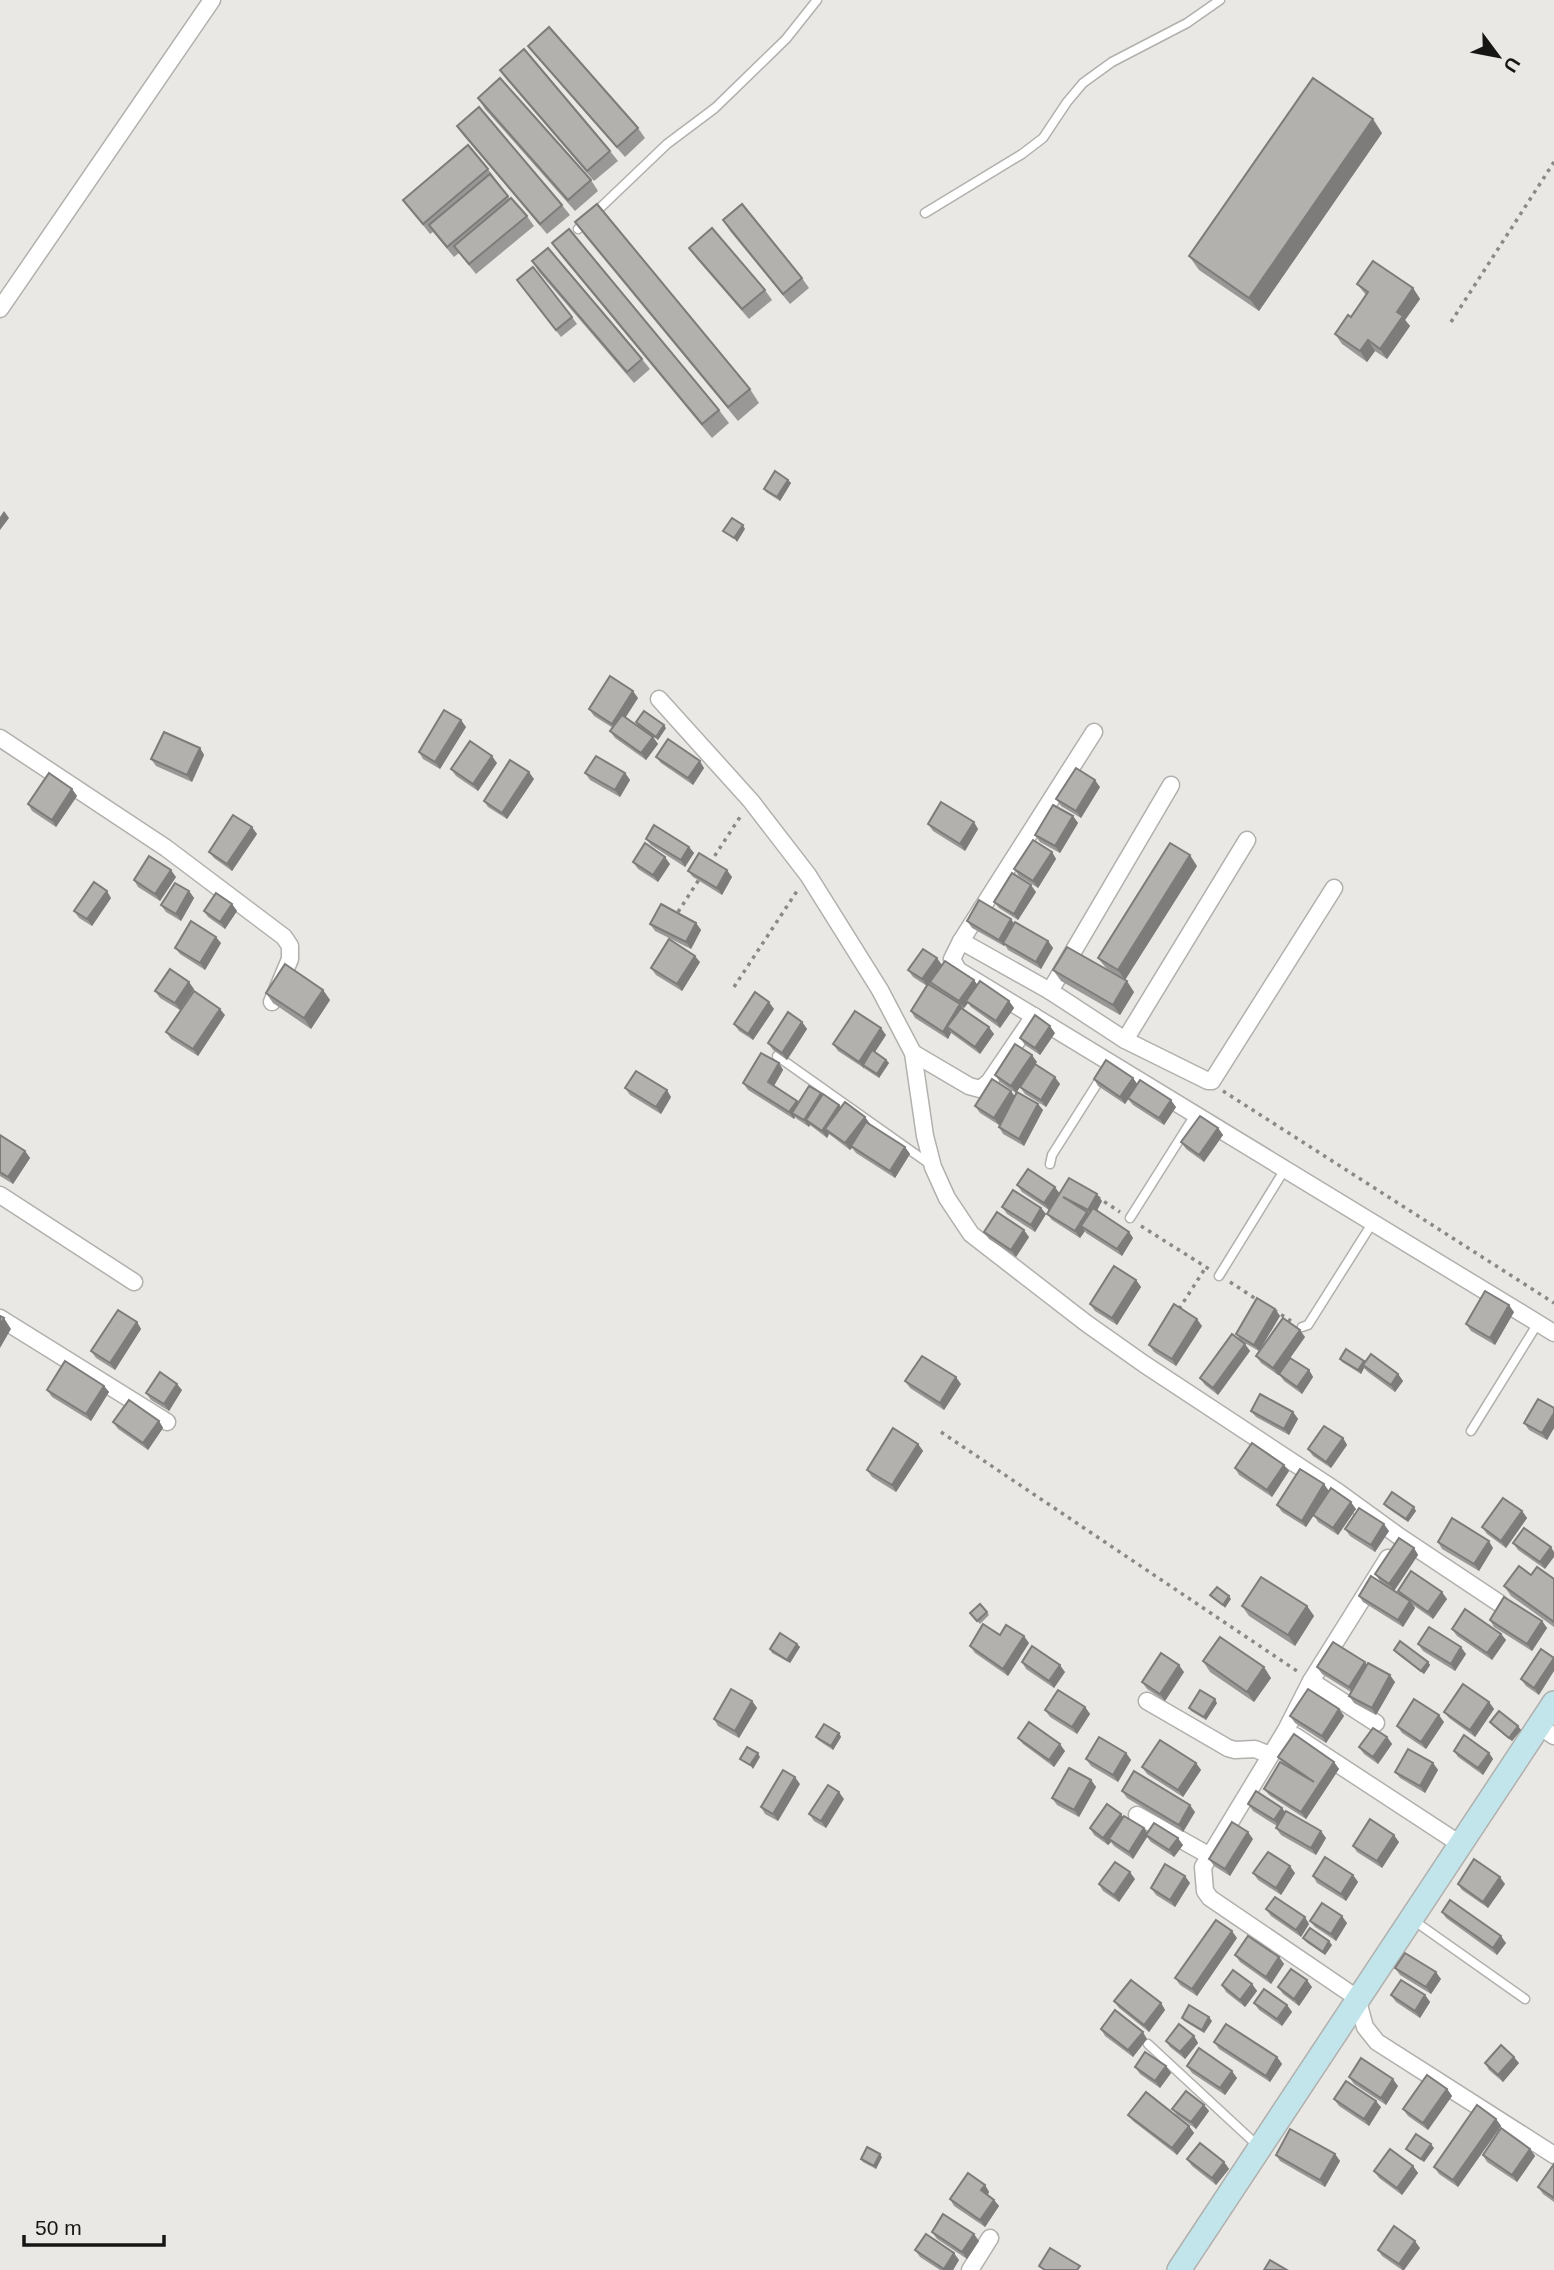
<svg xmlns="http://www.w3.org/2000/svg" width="1554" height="2270" viewBox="0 0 1554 2270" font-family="Arial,sans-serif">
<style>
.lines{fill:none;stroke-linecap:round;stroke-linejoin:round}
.service-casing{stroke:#b1b0ad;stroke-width:11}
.minor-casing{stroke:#b1b0ad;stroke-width:19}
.secondary-casing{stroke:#b1b0ad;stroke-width:26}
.path{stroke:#8a8987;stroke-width:3.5;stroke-dasharray:3.5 5;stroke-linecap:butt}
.service{stroke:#fff;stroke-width:8}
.minor{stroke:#fff;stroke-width:16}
.secondary{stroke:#c2e5ec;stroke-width:23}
.wall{fill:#9a9896}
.shaded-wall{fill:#7d7c7a}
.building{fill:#b3b1ae;stroke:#7d7c7a;stroke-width:2}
</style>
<rect width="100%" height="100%" fill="#eae8e5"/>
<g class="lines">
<!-- service casing -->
<g class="service-casing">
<g id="service">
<path d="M925,213L1022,154L1043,138L1067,102L1083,83L1112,62L1187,23L1220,0"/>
<path d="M578,229L667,144L715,108L786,39L817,0"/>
<path d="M777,1056L931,1165"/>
<path d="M1050,1164L1052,1155L1102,1076"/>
<path d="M1130,1218L1195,1115"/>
<path d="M1219,1276L1285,1169"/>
<path d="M1302,1327L1308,1325L1373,1222"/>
<path d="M1471,1431L1538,1323"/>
<path d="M1413,1920L1525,1999"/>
<path d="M1148,2044L1257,2145"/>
</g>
</g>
<!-- minor casing -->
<g class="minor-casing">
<g id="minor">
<path d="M0,309L212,0"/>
<path d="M659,699L751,801L808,875L880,990L913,1053L925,1136L933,1167L947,1198L971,1234L1086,1323L1144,1364L1338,1492L1400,1537L1499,1603"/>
<path d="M1094,732L961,941L952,959L958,970L1554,1333"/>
<path d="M0,738L166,848L284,937L290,946V959L272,1002"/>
<path d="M961,941L1050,991L1125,1040L1208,1081H1212L1334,888"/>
<path d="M1050,991L1171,785"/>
<path d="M1125,1040L1247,840"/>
<path d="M913,1053L969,1086L980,1089L989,1082L1034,1016"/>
<path d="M0,1195L134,1282"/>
<path d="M0,1318L167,1422"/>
<path d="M1388,1558L1311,1681L1286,1730L1203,1867L1205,1891L1210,1898L1357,1998L1365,2027L1377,2042L1554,2155"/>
<path d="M1311,1681L1376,1723"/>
<path d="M1147,1701L1228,1748L1235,1750L1255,1749L1270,1755"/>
<path d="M1539,1726L1554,1736"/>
<path d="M1295,1736L1460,1844"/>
<path d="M1137,1815L1210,1856"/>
<path d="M970,2270L990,2238"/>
</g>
</g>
<!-- secondary casing -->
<g class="secondary-casing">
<path id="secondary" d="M1179,2270L1554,1703"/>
</g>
<!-- path -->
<g class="path">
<path d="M1451,322L1554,162"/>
<path d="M710,863L742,814"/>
<path d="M678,912L700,878"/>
<path d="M734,987L797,891"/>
<path d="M1223,1091L1554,1303"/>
<path d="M1097,1197L1120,1212"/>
<path d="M1141,1226L1209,1269"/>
<path d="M1230,1282L1259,1301"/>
<path d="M1179,1309L1206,1267"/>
<path d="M1274,1310L1291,1321"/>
<path d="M941,1432L1297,1671"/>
</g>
<!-- service -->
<use href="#service" class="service"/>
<!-- minor -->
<use href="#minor" class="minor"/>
<!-- secondary -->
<use href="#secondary" class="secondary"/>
</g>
<!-- wall -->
<g class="wall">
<path d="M528,46L638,128L645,138L625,157L536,56Z"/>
<path d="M500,70L610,151L618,161L594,181L507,80Z"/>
<path d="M478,98L591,180L598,191L575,211L485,109Z"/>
<path d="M457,126L562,205L570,215L547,234L464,136Z"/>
<path d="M1382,133L1259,311L1199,270L1189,256Z"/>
<path d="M488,169L510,199L527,216L534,226L476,274L459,253L454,257L433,232L430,234L403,200Z"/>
<path d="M723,220L802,278L809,288L790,304L730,231Z"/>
<path d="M575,222L750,389L759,403L738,421L585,236Z"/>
<path d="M552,243L719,410L729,423L712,438L562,257Z"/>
<path d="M689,248L765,290L772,300L749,319L696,258Z"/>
<path d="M532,261L642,359L650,369L634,383L539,272Z"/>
<path d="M1357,284L1413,288L1420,299L1405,320L1410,326L1387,359L1375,351L1367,362L1342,344L1335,334L1351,317L1366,295Z"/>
<path d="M522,287L572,317L577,324L561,337Z"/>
<path d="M788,480L791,483L780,501L766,492L764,489Z"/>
<path d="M638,698L625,717L653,737L658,744L646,760L615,738L610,731L613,728L594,716L589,709Z"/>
<path d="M636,722L666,728L658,740L638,726Z"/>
<path d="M466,727L440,769L423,759L419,752Z"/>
<path d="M200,748L204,755L192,782L156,766L151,759Z"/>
<path d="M656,757L704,768L693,785L661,763Z"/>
<path d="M497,763L478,791L456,776L451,769Z"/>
<path d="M585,773H625L630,780L620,797L590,780Z"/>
<path d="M534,779L507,819L488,807L484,801Z"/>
<path d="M1100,787L1081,818L1061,806L1056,799Z"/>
<path d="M72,789L77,796L56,827L32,811L28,804Z"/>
<path d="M1073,816L1078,823L1060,853L1040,842L1035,835Z"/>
<path d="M928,824L978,829L965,851L933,831Z"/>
<path d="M257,834L232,871L214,858L209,852Z"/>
<path d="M646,839L689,847L694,853L685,867L651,845Z"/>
<path d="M1052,852L1056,859L1038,888L1019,876L1014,869Z"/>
<path d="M633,862L670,864L658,882L638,869Z"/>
<path d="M1197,866L1125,980L1106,968L1098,958Z"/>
<path d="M688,871L732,877L722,895L693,877Z"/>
<path d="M176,877L160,901L138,887L134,880Z"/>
<path d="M189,891L194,898L181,921L166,912L161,905Z"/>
<path d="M1036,892L1018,920L999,908L994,902Z"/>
<path d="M111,898L92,926L79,918L74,911Z"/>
<path d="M232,904L237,911L225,929L208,917L204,911Z"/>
<path d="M967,921L1048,941L1053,948L1041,969L1008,950L1005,945L1004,946L972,928Z"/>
<path d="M696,923L701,930L691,949L655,931L650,924Z"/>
<path d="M221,943L205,970L180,954L175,948Z"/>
<path d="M700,962L682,991L656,975L651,968Z"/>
<path d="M942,965L974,980L977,985L1009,1001L1014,1008L1000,1028L971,1007L968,1003L964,1008L962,1007L994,1034L980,1054L951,1033L948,1039L915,1018L911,1011L927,986L913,977L908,970Z"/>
<path d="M1053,970L1134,992L1120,1015L1061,981Z"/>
<path d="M194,989L180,1010L160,998L155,991Z"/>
<path d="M323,990L330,1000L311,1029L273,1003L266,993Z"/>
<path d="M774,1009L753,1040L739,1031L734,1024Z"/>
<path d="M225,1015L198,1056L171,1039L166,1032Z"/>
<path d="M802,1022L807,1029L787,1060L773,1050L768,1043Z"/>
<path d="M1055,1033L1040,1055L1025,1045L1020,1038Z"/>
<path d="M886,1035L875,1052L886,1060L889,1063L879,1078L838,1051L833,1044Z"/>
<path d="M1037,1062L1035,1064L1060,1084L1046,1107L1025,1094L1020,1087L1032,1069L1016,1093L1000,1082L995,1075Z"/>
<path d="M779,1063L783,1070L774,1086L797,1101L798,1103L821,1093L839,1105L841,1108L865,1117L870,1124L905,1147L910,1154L895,1178L856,1153L852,1148L850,1150L829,1134L827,1138L810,1125L809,1127L797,1119L795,1117L794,1119L748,1090L743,1083Z"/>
<path d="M1133,1078L1137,1084L1176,1107L1164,1125L1133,1105L1128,1099L1125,1104L1098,1086L1094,1079Z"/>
<path d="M625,1088L671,1097L661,1114L630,1095Z"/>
<path d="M1015,1097L1038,1104L1043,1110L1024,1146L1003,1134L999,1127V1125L980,1113L975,1106Z"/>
<path d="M1218,1128L1223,1135L1204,1162L1186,1149L1181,1142Z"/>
<path d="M0,1135L25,1151L30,1158L13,1184L0,1176Z"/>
<path d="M1017,1185L1102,1201L1097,1211L1129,1232L1133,1238L1122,1256L1086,1233L1085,1231L1080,1238L1052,1220L1047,1214L1049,1210L1022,1192Z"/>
<path d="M1002,1207L1041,1208L1046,1214L1035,1232L1007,1214Z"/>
<path d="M984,1232L1029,1237L1016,1257L989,1239Z"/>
<path d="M1136,1280L1141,1287L1117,1325L1095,1311L1090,1304Z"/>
<path d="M1275,1309L1280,1316L1259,1351L1243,1342L1250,1351L1218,1395L1205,1385L1200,1378L1241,1341L1236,1334Z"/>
<path d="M1514,1312L1495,1345L1471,1331L1466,1324Z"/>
<path d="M137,1322L141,1329L115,1370L96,1358L91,1351Z"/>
<path d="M1202,1326L1176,1366L1154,1352L1149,1345Z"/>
<path d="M1305,1337L1278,1375L1261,1363L1256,1356Z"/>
<path d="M1340,1359L1364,1361L1398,1374L1403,1381L1395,1392L1368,1372L1364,1368L1361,1374L1342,1362Z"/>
<path d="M1309,1370L1313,1377L1302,1394L1284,1381L1279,1374Z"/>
<path d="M905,1381L961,1384L944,1410L910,1388Z"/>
<path d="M104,1386L109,1392L91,1421L52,1397L47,1390Z"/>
<path d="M182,1390L169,1411L151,1400L146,1393Z"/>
<path d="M1554,1408V1428L1547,1440L1529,1430L1524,1423Z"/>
<path d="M1251,1411L1293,1412L1298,1419L1289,1435L1256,1417Z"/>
<path d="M159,1421L163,1428L148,1450L118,1429L113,1422Z"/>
<path d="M1343,1438L1347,1445L1331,1468L1313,1456L1308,1449Z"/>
<path d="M918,1444L923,1451L896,1492L872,1477L867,1470Z"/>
<path d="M1235,1468L1289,1471L1272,1497L1239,1475Z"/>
<path d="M1329,1491L1356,1509L1338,1535L1318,1522L1314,1515L1306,1527L1282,1512L1277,1505Z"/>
<path d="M1384,1504L1416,1511L1408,1522L1386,1507Z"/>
<path d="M1522,1511L1527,1518L1506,1548L1487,1534L1482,1527Z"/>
<path d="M1524,1528L1545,1569L1518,1550L1513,1543Z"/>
<path d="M1345,1529L1389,1531L1375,1552L1350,1536Z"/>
<path d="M1438,1542L1493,1548L1479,1571L1442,1549Z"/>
<path d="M1414,1548L1418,1555L1394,1591L1380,1581L1375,1574Z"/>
<path d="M1531,1575L1554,1579V1627L1511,1596L1504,1586Z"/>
<path d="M1398,1591L1447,1599L1433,1619L1413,1605L1415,1608L1403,1627L1363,1602L1359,1596L1401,1595Z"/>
<path d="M1242,1606H1307L1314,1616L1295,1646L1249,1616Z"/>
<path d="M987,1612L989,1615L980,1624L970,1613Z"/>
<path d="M1490,1620L1542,1621L1547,1628L1532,1651L1494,1627Z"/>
<path d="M1452,1629L1501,1634L1506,1640L1492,1660L1457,1636Z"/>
<path d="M1000,1635L1029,1643L1008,1676L975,1653L970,1646Z"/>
<path d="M797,1644L800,1647L790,1663L772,1653L770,1649Z"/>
<path d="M1418,1644L1466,1654L1455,1671L1423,1651Z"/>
<path d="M1541,1649L1539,1695L1526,1686L1521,1679Z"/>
<path d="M1394,1650L1428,1662L1430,1665L1424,1674L1396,1653Z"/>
<path d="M1203,1661L1271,1678L1254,1702L1210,1672Z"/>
<path d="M1022,1662L1065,1672L1054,1688L1026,1669Z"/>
<path d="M1367,1665L1395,1682L1376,1715L1354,1703L1349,1696L1351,1692L1322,1674L1317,1667Z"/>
<path d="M1184,1672L1165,1701L1147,1689L1142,1682Z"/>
<path d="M752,1701L757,1708L739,1738L718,1726L714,1719Z"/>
<path d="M1489,1702L1494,1709L1475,1737L1449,1718L1444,1712Z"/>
<path d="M1217,1703L1206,1720L1191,1711L1189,1708Z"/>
<path d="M1085,1707L1090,1714L1077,1734L1050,1717L1045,1710Z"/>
<path d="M1339,1709L1344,1716L1326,1743L1295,1723L1290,1716Z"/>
<path d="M1444,1722L1426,1749L1402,1733L1397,1726Z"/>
<path d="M1490,1722L1518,1726L1521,1730L1512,1741L1493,1726Z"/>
<path d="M839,1733L841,1737L833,1750L818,1740L816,1737Z"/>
<path d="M1387,1737L1392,1744L1378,1764L1364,1754L1359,1747Z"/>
<path d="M1018,1738L1065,1751L1054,1767L1023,1744Z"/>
<path d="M1454,1751L1489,1753L1493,1759L1483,1775L1458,1757Z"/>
<path d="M1126,1753L1131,1760L1118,1782L1091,1766L1086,1759Z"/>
<path d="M1278,1757L1334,1762L1339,1769L1306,1819L1269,1795L1264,1789L1283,1764Z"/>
<path d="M1196,1763L1201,1770L1183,1797L1147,1774L1142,1767Z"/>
<path d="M1433,1763L1438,1770L1425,1793L1400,1778L1395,1772Z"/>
<path d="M1091,1780L1096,1787L1079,1817L1057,1805L1052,1798Z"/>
<path d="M800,1784L778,1821L765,1814L761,1807Z"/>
<path d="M1122,1791L1195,1812L1183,1832L1127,1798Z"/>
<path d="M844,1799L826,1828L814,1821L809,1814Z"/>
<path d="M1248,1804L1286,1812L1326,1838L1316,1855L1281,1835L1276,1828L1277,1826L1253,1811Z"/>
<path d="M1121,1814L1123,1817L1147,1833L1183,1845L1174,1857L1151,1842L1147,1837L1133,1859L1114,1846L1111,1842L1108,1845L1094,1835L1090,1828Z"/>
<path d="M1253,1839L1230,1876L1214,1866L1209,1859Z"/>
<path d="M1399,1842L1382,1868L1357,1852L1353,1846Z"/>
<path d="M1253,1873H1295L1281,1895L1258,1880Z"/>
<path d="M1353,1875L1358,1882L1346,1901L1317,1883L1313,1876Z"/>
<path d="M1135,1879L1119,1902L1103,1891L1099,1884Z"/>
<path d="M1190,1883L1175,1907L1156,1895L1151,1888Z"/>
<path d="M1458,1884H1505L1488,1908L1462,1890Z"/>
<path d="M1266,1909L1309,1924L1301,1937L1271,1916Z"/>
<path d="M1442,1912L1506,1943L1497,1955L1446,1918Z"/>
<path d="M1310,1921L1347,1923L1336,1941L1315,1927Z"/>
<path d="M1237,1938L1197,1996L1180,1985L1175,1978Z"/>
<path d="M1303,1938L1332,1945L1325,1955L1306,1942Z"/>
<path d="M1235,1955L1279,1957L1284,1964L1271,1984L1240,1962Z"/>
<path d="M1395,1968L1441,1979L1431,1994L1400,1975Z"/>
<path d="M1252,1984L1257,1991L1245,2007L1226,1992L1222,1985Z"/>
<path d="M1278,1987H1312L1299,2006L1283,1994Z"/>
<path d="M1391,1995H1425L1430,2002L1420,2018L1396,2002Z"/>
<path d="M1114,2001L1161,2003L1165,2010L1149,2032L1119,2008Z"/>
<path d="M1254,2003L1287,2005L1292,2012L1282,2026L1259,2010Z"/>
<path d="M1182,2018L1212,2021L1204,2033L1184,2021Z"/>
<path d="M1101,2029L1147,2039L1133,2057L1105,2036Z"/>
<path d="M1194,2036L1198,2043L1185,2059L1170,2047L1166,2041Z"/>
<path d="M1214,2042L1277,2057L1282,2064L1270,2082L1219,2049Z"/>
<path d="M1485,2063H1519L1503,2082L1489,2070Z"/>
<path d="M1166,2066L1171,2073L1160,2088L1140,2074L1135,2067Z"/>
<path d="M1187,2066L1237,2078L1225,2095L1192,2073Z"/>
<path d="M1349,2077L1398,2086L1386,2105L1354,2084Z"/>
<path d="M1447,2089L1452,2096L1428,2130L1408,2116L1403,2109Z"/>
<path d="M1334,2099L1381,2107L1369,2126L1339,2106Z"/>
<path d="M1204,2105L1209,2111L1196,2129L1177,2115L1172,2109Z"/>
<path d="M1128,2115L1189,2126L1194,2133L1177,2155L1133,2121Z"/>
<path d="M1496,2119L1501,2126L1458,2187L1439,2174L1434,2167Z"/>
<path d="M1434,2148L1424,2162L1409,2152L1406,2149Z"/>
<path d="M1530,2149L1535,2156L1517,2182L1487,2162L1483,2155Z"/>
<path d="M1335,2154L1340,2161L1325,2187L1280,2161L1276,2155Z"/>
<path d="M882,2157L876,2169L863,2162L861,2159Z"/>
<path d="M1187,2159L1224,2162L1229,2169L1216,2185L1192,2166Z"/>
<path d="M1554,2164V2202L1543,2194L1538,2187Z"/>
<path d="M1413,2166L1418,2173L1402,2195L1379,2178L1374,2171Z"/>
<path d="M985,2185L989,2192L988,2195L994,2200L999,2206L985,2227L954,2206L950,2199Z"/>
<path d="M932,2232L979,2241L967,2259L937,2239Z"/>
<path d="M1420,2248L1404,2270H1402L1382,2256L1378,2250Z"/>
<path d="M915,2250L959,2260L953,2270H940L920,2257Z"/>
</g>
<!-- shaded-wall -->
<g class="shaded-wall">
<path d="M1373,119L1382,133L1259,311L1249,298Z"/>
<path d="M1413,288L1420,299L1405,320L1410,326L1387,359L1380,349L1397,312Z"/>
<path d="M1368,340L1375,351L1367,362L1360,351Z"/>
<path d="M788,480L791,483L780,501L777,497Z"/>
<path d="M4,511L9,518L0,530V517Z"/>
<path d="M743,525L745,529L737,542L734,538Z"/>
<path d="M633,691L638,698L617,731L612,724Z"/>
<path d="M461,720L466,727L440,769L435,762Z"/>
<path d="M664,725L666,728L658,740L656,737Z"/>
<path d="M653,737L658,744L646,760L641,753Z"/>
<path d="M200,748L204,755L192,782L187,775Z"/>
<path d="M492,756L497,763L478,791L473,784Z"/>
<path d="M700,761L704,768L693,785L688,778Z"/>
<path d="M529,772L534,779L507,819L502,813Z"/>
<path d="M625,773L630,780L620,797L615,790Z"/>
<path d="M1095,780L1100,787L1081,818L1076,811Z"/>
<path d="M72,789L77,796L56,827L52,820Z"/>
<path d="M1073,816L1078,823L1060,853L1055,846Z"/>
<path d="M974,822L978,829L965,851L960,844Z"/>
<path d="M252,827L257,834L232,871L227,864Z"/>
<path d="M689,847L694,853L685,867L681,860Z"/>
<path d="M1052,852L1056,859L1038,888L1033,881Z"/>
<path d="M1190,855L1197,866L1125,980L1118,970Z"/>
<path d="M665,857L670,864L658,882L653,875Z"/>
<path d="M171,870L176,877L160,901L155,894Z"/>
<path d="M727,870L732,877L722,895L717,888Z"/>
<path d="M1031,885L1036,892L1018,920L1014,914Z"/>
<path d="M107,891L111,898L92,926L87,919Z"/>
<path d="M189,891L194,898L181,921L176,914Z"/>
<path d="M232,904L237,911L225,929L220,922Z"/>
<path d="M1011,919L1016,926L1003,943L1005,945L1004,946L999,940Z"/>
<path d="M696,923L701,930L691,949L686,942Z"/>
<path d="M216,937L221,943L205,970L200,963Z"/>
<path d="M1048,941L1053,948L1041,969L1036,962Z"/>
<path d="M695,956L700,962L682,991L677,984Z"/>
<path d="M937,958L942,965L927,986L922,979Z"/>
<path d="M974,980L979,987L966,1001L968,1003L964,1008L959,1001Z"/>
<path d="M1127,981L1134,992L1120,1015L1113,1005Z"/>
<path d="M189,982L194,989L180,1010L175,1003Z"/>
<path d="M323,990L330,1000L311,1029L304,1018Z"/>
<path d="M1009,1001L1014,1008L1000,1028L996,1021Z"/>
<path d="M769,1002L774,1009L753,1040L748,1034Z"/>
<path d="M960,1004L965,1011L947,1027L951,1033L948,1039L943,1032Z"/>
<path d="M220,1009L225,1015L198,1056L193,1049Z"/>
<path d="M802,1022L807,1029L787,1060L782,1053Z"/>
<path d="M1050,1026L1055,1033L1040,1055L1035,1048Z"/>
<path d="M989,1027L994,1034L980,1054L975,1047Z"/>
<path d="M881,1028L886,1035L865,1067L863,1065L864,1069L859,1062Z"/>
<path d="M1032,1055L1037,1062L1016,1093L1011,1086Z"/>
<path d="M886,1060L889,1063L879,1078L877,1074Z"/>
<path d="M779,1063L783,1070L772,1089L768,1082Z"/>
<path d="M1055,1077L1060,1084L1046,1107L1041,1100Z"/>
<path d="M1133,1078L1138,1085L1125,1104L1120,1097Z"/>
<path d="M667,1090L671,1097L661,1114L656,1107Z"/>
<path d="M1011,1091L1016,1098L999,1125L994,1118Z"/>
<path d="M821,1093L826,1100L806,1120L810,1125L809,1127L804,1120Z"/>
<path d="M1171,1100L1176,1107L1164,1125L1159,1118Z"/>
<path d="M797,1101L801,1108L792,1113L795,1117L794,1119L789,1112Z"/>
<path d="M1038,1104L1043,1110L1024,1146L1019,1139Z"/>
<path d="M839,1105L844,1112L825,1129L829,1134L827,1138L822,1131Z"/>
<path d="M865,1117L870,1124L850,1150L845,1143Z"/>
<path d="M1218,1128L1223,1135L1204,1162L1199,1155Z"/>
<path d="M905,1147L910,1154L895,1178L890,1171Z"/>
<path d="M25,1151L30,1158L13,1184L8,1177Z"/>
<path d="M1055,1187L1060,1194L1049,1210L1044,1203Z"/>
<path d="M1097,1194L1102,1201L1093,1217L1088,1210Z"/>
<path d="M1041,1208L1046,1214L1035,1232L1031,1225Z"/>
<path d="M1087,1212L1092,1219L1081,1226L1085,1231L1080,1238L1075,1231Z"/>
<path d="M1024,1230L1029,1237L1016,1257L1011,1250Z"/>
<path d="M1129,1232L1133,1238L1122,1256L1117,1249Z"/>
<path d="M1136,1280L1141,1287L1117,1325L1112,1318Z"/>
<path d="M1509,1305L1514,1312L1495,1345L1490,1338Z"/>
<path d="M1275,1309L1280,1316L1259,1351L1254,1345Z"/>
<path d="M4,1318L11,1329L0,1348V1325Z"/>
<path d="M1197,1319L1202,1326L1176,1366L1172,1359Z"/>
<path d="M137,1322L141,1329L115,1370L110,1363Z"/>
<path d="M1300,1330L1305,1337L1278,1375L1273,1368Z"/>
<path d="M1245,1344L1250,1351L1218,1395L1213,1388Z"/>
<path d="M1364,1361L1367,1364L1363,1365L1364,1368L1361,1374L1358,1370Z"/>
<path d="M1309,1370L1313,1377L1302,1394L1297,1387Z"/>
<path d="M1398,1374L1403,1381L1395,1392L1391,1385Z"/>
<path d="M956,1377L961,1384L944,1410L940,1403Z"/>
<path d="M177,1384L182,1390L169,1411L164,1404Z"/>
<path d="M104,1386L109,1392L91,1421L86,1414Z"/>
<path d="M1293,1412L1298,1419L1289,1435L1284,1429Z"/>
<path d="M1554,1413V1428L1547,1440L1542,1433Z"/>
<path d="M159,1421L163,1428L148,1450L143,1443Z"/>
<path d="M1343,1438L1347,1445L1331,1468L1326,1462Z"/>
<path d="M918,1444L923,1451L896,1492L892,1485Z"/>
<path d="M1284,1465L1289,1471L1272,1497L1267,1490Z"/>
<path d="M1324,1484L1329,1491L1306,1527L1302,1521Z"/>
<path d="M1351,1502L1356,1509L1338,1535L1333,1528Z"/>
<path d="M1414,1507L1416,1511L1408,1522L1406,1519Z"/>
<path d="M1522,1511L1527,1518L1506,1548L1501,1541Z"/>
<path d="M1384,1524L1389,1531L1375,1552L1371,1545Z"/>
<path d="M1489,1541L1493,1548L1479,1571L1474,1564Z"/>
<path d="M1551,1547L1554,1552V1557L1545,1569L1540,1562Z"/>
<path d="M1414,1548L1418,1555L1394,1591L1389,1584Z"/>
<path d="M1442,1592L1447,1599L1433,1619L1428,1612Z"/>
<path d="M1229,1596L1231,1599L1225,1608L1223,1605Z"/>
<path d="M1410,1601L1415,1608L1403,1627L1398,1620Z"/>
<path d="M1307,1606L1314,1616L1295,1646L1288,1635Z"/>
<path d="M1542,1621L1547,1628L1532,1651L1527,1644Z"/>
<path d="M1501,1634L1506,1640L1492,1660L1487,1653Z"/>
<path d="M1024,1636L1029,1643L1008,1676L1003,1669Z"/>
<path d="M797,1644L800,1647L790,1663L787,1660Z"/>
<path d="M1461,1647L1466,1654L1455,1671L1451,1664Z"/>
<path d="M1554,1658V1671L1539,1695L1534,1688Z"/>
<path d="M1365,1662L1370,1669L1354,1694L1349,1687Z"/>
<path d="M1428,1662L1430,1665L1424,1674L1421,1671Z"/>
<path d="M1060,1665L1065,1672L1054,1688L1049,1681Z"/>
<path d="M1179,1665L1184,1672L1165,1701L1160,1694Z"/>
<path d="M1264,1667L1271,1678L1254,1702L1247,1692Z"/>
<path d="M1390,1675L1395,1682L1376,1715L1372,1708Z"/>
<path d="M1215,1699L1217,1703L1206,1720L1204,1717Z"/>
<path d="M752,1701L757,1708L739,1738L735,1731Z"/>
<path d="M1489,1702L1494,1709L1475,1737L1470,1730Z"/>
<path d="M1085,1707L1090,1714L1077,1734L1072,1727Z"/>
<path d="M1339,1709L1344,1716L1326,1743L1322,1736Z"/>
<path d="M1439,1715L1444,1722L1426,1749L1421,1742Z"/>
<path d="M1518,1726L1521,1730L1512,1741L1509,1738Z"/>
<path d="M839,1733L841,1737L833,1750L831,1746Z"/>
<path d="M1387,1737L1392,1744L1378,1764L1373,1757Z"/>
<path d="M1060,1744L1065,1751L1054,1767L1049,1760Z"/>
<path d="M758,1753L760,1757L753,1769L750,1765Z"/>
<path d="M1126,1753L1131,1760L1118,1782L1113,1775Z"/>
<path d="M1489,1753L1493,1759L1483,1775L1478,1768Z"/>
<path d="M1334,1762L1339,1769L1306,1819L1301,1812Z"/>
<path d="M1196,1763L1201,1770L1183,1797L1178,1790Z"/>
<path d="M1433,1763L1438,1770L1425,1793L1420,1786Z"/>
<path d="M795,1777L800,1784L778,1821L773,1814Z"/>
<path d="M1091,1780L1096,1787L1079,1817L1074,1810Z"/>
<path d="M839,1792L844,1799L826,1828L821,1821Z"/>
<path d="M1190,1805L1195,1812L1183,1832L1179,1825Z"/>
<path d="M1282,1808L1287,1814L1279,1827L1274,1820Z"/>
<path d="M1121,1814L1126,1821L1109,1839L1111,1842L1108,1845L1103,1838Z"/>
<path d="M1144,1828L1149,1835H1146L1147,1837L1133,1859L1129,1852Z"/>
<path d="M1321,1831L1326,1838L1316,1855L1311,1848Z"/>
<path d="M1248,1832L1253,1839L1230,1876L1225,1869Z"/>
<path d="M1394,1835L1399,1842L1382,1868L1377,1861Z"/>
<path d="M1178,1838L1183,1845L1174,1857L1169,1850Z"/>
<path d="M1290,1866L1295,1873L1281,1895L1276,1888Z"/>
<path d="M1130,1872L1135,1879L1119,1902L1114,1895Z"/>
<path d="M1353,1875L1358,1882L1346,1901L1341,1894Z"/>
<path d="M1185,1876L1190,1883L1175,1907L1170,1900Z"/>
<path d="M1500,1877L1505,1884L1488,1908L1483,1902Z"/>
<path d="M1342,1916L1347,1923L1336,1941L1331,1934Z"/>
<path d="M1305,1917L1309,1924L1301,1937L1296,1930Z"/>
<path d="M1232,1931L1237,1938L1197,1996L1192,1989Z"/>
<path d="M1501,1936L1506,1943L1497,1955L1493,1948Z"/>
<path d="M1329,1941L1332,1945L1325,1955L1323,1952Z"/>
<path d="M1279,1957L1284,1964L1271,1984L1266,1977Z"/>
<path d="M1436,1972L1441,1979L1431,1994L1426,1987Z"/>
<path d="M1307,1980L1312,1987L1299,2006L1294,1999Z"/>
<path d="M1252,1984L1257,1991L1245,2007L1240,2000Z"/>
<path d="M1425,1995L1430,2002L1420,2018L1415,2011Z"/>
<path d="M1161,2003L1165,2010L1149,2032L1144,2025Z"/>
<path d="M1287,2005L1292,2012L1282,2026L1277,2019Z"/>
<path d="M1209,2017L1212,2021L1204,2033L1202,2030Z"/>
<path d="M1143,2032L1147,2039L1133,2057L1128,2050Z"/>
<path d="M1194,2036L1198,2043L1185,2059L1180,2052Z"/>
<path d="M1277,2057L1282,2064L1270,2082L1266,2076Z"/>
<path d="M1514,2057L1519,2063L1503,2082L1498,2075Z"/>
<path d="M1166,2066L1171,2073L1160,2088L1155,2081Z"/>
<path d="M1232,2071L1237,2078L1225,2095L1220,2088Z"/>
<path d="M1393,2079L1398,2086L1386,2105L1381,2098Z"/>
<path d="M1447,2089L1452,2096L1428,2130L1423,2123Z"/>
<path d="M1376,2101L1381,2107L1369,2126L1364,2119Z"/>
<path d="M1204,2105L1209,2111L1196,2129L1191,2122Z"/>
<path d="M1496,2119L1501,2126L1458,2187L1453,2180Z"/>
<path d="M1189,2126L1194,2133L1177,2155L1172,2148Z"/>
<path d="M1431,2144L1434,2148L1424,2162L1421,2159Z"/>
<path d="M1530,2149L1535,2156L1517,2182L1512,2175Z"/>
<path d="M880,2154L882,2157L876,2169L874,2166Z"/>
<path d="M1335,2154L1340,2161L1325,2187L1320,2180Z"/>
<path d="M1224,2162L1229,2169L1216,2185L1212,2178Z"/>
<path d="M1413,2166L1418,2173L1402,2195L1397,2188Z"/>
<path d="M985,2185L989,2192L986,2197L981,2190Z"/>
<path d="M994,2200L999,2206L985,2227L980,2220Z"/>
<path d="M974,2234L979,2241L967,2259L962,2252Z"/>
<path d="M1415,2241L1420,2248L1404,2270H1403L1399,2264Z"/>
<path d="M954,2253L959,2260L953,2270H945L944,2269Z"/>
</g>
<!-- building -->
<g class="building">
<path d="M549,27L638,128L617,147L528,46Z"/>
<path d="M524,49L610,151L587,171L500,70Z"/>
<path d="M500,78L591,180L568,200L478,98Z"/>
<path d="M1313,78L1373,119L1249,298L1189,256Z"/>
<path d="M479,107L562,205L540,224L457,126Z"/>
<path d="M468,145L488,169L423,224L403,200Z"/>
<path d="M490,174L508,196L447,247L429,225Z"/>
<path d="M511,198L527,216L469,264L454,246Z"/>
<path d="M597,204L750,389L728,407L575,222Z"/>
<path d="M742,204L802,278L783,294L723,220Z"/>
<path d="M712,228L765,290L742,309L689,248Z"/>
<path d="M569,229L719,410L702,424L552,243Z"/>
<path d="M548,248L642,359L627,372L532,261Z"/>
<path d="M1373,261L1413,288L1397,312L1403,316L1380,349L1368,340L1360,351L1335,334L1348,315L1351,317L1368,292L1357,284Z"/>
<path d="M533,267L572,317L556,330L517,280Z"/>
<path d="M775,471L788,480L777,497L764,489Z"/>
<path d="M732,518L743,525L734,538L723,531Z"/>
<path d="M610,676L633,691L612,724L589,709Z"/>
<path d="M444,710L461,720L435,762L419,752Z"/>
<path d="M644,711L664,725L656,737L636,722Z"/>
<path d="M622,715L653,737L641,753L610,731Z"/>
<path d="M164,732L200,748L187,775L151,759Z"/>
<path d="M668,739L700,761L688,778L656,757Z"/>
<path d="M470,741L492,756L473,784L451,769Z"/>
<path d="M596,756L625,773L615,790L585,773Z"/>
<path d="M510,760L529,772L502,813L484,801Z"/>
<path d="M1076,768L1095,780L1076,811L1056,799Z"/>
<path d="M49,773L72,789L52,820L28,804Z"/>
<path d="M941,802L974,822L960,844L928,824Z"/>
<path d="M1053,805L1073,816L1055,846L1035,835Z"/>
<path d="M233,815L252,827L227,864L209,852Z"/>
<path d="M654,825L689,847L681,860L646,839Z"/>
<path d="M1033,840L1052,852L1033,881L1014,869Z"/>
<path d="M645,843L665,857L653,875L633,862Z"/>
<path d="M1170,843L1190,855L1118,970L1098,958Z"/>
<path d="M699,853L727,870L717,888L688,871Z"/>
<path d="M149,856L171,870L155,894L134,880Z"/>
<path d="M1012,873L1031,885L1014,914L994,902Z"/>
<path d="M94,882L107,891L87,919L74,911Z"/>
<path d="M175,883L189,891L176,914L161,905Z"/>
<path d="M216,893L232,904L220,922L204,911Z"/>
<path d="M979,900L1011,919L999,940L967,921Z"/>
<path d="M661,904L696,923L686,942L650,924Z"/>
<path d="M191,921L216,937L200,963L175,948Z"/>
<path d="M1015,922L1048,941L1036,962L1003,943Z"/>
<path d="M669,939L695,956L677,984L651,968Z"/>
<path d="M1067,947L1127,981L1113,1005L1053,970Z"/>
<path d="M923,949L937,958L922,979L908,970Z"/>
<path d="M945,961L974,980L959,1001L930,982Z"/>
<path d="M285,964L323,990L304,1018L266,993Z"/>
<path d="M170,969L189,982L175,1003L155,991Z"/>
<path d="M980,981L1009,1001L996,1021L966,1001Z"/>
<path d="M928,984L960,1004L943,1032L911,1011Z"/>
<path d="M194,991L220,1009L193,1049L166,1032Z"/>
<path d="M755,992L769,1002L748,1034L734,1024Z"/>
<path d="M961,1008L989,1027L975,1047L947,1027Z"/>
<path d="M855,1011L881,1028L859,1062L833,1044Z"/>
<path d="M788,1012L802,1022L782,1053L768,1043Z"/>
<path d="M1035,1015L1050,1026L1035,1048L1020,1038Z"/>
<path d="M1015,1044L1032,1055L1011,1086L995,1075Z"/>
<path d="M872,1050L886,1060L877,1074L863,1065Z"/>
<path d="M761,1053L779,1063L768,1082L797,1101L789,1112L743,1083Z"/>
<path d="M1106,1060L1133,1078L1120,1097L1094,1079Z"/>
<path d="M1035,1064L1055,1077L1041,1100L1020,1087Z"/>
<path d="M636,1071L667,1090L656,1107L625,1088Z"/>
<path d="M992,1079L1011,1091L994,1118L975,1106Z"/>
<path d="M1140,1080L1171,1100L1159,1118L1128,1098Z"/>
<path d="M809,1086L821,1093L804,1120L792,1113Z"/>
<path d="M1017,1092L1038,1104L1019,1139L999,1127Z"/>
<path d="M823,1094L839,1105L822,1131L806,1120Z"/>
<path d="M845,1102L865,1117L845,1143L825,1129Z"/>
<path d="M1200,1116L1218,1128L1199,1155L1181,1142Z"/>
<path d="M866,1122L905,1147L890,1171L851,1146Z"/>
<path d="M0,1135L25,1151L8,1177L0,1172Z"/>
<path d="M1028,1169L1055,1187L1044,1203L1017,1185Z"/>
<path d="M1069,1178L1097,1194L1088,1210L1063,1197L1087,1212L1075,1231L1047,1214Z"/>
<path d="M1013,1190L1041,1208L1031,1225L1002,1207Z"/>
<path d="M1093,1208L1129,1232L1117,1249L1081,1226Z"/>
<path d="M997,1212L1024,1230L1011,1250L984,1232Z"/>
<path d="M1114,1266L1136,1280L1112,1318L1090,1304Z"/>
<path d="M1485,1291L1509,1305L1490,1338L1466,1324Z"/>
<path d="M1257,1298L1275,1309L1254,1345L1236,1334Z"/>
<path d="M1174,1304L1197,1319L1172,1359L1149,1345Z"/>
<path d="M118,1310L137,1322L110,1363L91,1351Z"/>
<path d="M0,1316L4,1318L0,1325Z"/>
<path d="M1283,1318L1300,1330L1273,1368L1256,1356Z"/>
<path d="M1232,1334L1245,1344L1213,1388L1200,1378Z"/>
<path d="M1346,1349L1364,1361L1358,1370L1340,1359Z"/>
<path d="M1371,1354L1398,1374L1391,1385L1363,1365Z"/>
<path d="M922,1356L956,1377L940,1403L905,1381Z"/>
<path d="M1290,1358L1309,1370L1297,1387L1279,1374Z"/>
<path d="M65,1361L104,1386L86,1414L47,1390Z"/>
<path d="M160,1372L177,1384L164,1404L146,1393Z"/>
<path d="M1260,1394L1293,1412L1284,1429L1251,1411Z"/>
<path d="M1538,1399L1554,1408V1413L1542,1433L1524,1423Z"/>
<path d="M129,1400L159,1421L143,1443L113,1422Z"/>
<path d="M1324,1426L1343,1438L1326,1462L1308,1449Z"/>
<path d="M893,1428L918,1444L892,1485L867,1470Z"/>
<path d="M1252,1443L1284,1465L1267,1490L1235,1468Z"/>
<path d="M1300,1469L1324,1484L1302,1521L1277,1505Z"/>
<path d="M1331,1488L1351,1502L1333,1528L1313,1515Z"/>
<path d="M1392,1492L1414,1507L1406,1519L1384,1504Z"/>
<path d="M1503,1498L1522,1511L1501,1541L1482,1527Z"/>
<path d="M1359,1508L1384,1524L1371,1545L1345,1529Z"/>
<path d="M1452,1518L1489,1541L1474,1564L1438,1542Z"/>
<path d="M1524,1528L1551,1547L1540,1562L1513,1543Z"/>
<path d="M1399,1538L1414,1548L1389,1584L1375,1574Z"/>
<path d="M1519,1566L1531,1575L1537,1567L1554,1579V1622L1504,1586Z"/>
<path d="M1411,1571L1442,1592L1428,1612L1398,1591Z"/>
<path d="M1371,1576L1410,1601L1398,1620L1359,1596Z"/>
<path d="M1261,1577L1307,1606L1288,1635L1242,1606Z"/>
<path d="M1217,1587L1229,1596L1223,1605L1210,1595Z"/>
<path d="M1504,1597L1542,1621L1527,1644L1490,1620Z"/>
<path d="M980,1604L987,1612L977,1621L970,1613Z"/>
<path d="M1465,1609L1501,1634L1487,1653L1452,1629Z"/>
<path d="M983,1624L1000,1635L1006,1625L1024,1636L1003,1669L970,1646Z"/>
<path d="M1429,1627L1461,1647L1451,1664L1418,1644Z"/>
<path d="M780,1633L797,1644L787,1660L770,1649Z"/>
<path d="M1220,1637L1264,1667L1247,1692L1203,1661Z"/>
<path d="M1400,1641L1428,1662L1421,1671L1394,1650Z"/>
<path d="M1333,1642L1365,1662L1349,1687L1317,1667Z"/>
<path d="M1032,1646L1060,1665L1049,1681L1022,1662Z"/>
<path d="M1541,1649L1554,1658L1534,1688L1521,1679Z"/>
<path d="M1161,1653L1179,1665L1160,1694L1142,1682Z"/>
<path d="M1368,1663L1390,1675L1372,1708L1349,1696Z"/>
<path d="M1463,1684L1489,1702L1470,1730L1444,1712Z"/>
<path d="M731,1689L752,1701L735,1731L714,1719Z"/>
<path d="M1308,1689L1339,1709L1322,1736L1290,1716Z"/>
<path d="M1058,1690L1085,1707L1072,1727L1045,1710Z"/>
<path d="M1200,1690L1215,1699L1204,1717L1189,1708Z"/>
<path d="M1414,1699L1439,1715L1421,1742L1397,1726Z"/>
<path d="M1499,1711L1518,1726L1509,1738L1490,1722Z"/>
<path d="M1029,1722L1060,1744L1049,1760L1018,1738Z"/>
<path d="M824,1724L839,1733L831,1746L816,1737Z"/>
<path d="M1373,1728L1387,1737L1373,1757L1359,1747Z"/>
<path d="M1294,1734L1334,1762L1301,1812L1264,1789L1280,1762L1314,1782L1278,1757Z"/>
<path d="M1464,1735L1489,1753L1478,1768L1454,1751Z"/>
<path d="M1099,1737L1126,1753L1113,1775L1086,1759Z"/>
<path d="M1160,1740L1196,1763L1178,1790L1142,1767Z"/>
<path d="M747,1747L758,1753L750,1765L740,1759Z"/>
<path d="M1408,1749L1433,1763L1420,1786L1395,1772Z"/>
<path d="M1069,1768L1091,1780L1074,1810L1052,1798Z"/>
<path d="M783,1770L795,1777L773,1814L761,1807Z"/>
<path d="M1134,1771L1190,1805L1179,1825L1122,1791Z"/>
<path d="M828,1785L839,1792L821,1821L809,1814Z"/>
<path d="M1256,1791L1282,1808L1274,1820L1248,1804Z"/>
<path d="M1107,1804L1121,1814L1103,1838L1090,1828Z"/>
<path d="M1286,1811L1321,1831L1311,1848L1276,1828Z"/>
<path d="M1124,1816L1144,1828L1129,1852L1109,1839Z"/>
<path d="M1370,1819L1394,1835L1377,1861L1353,1846Z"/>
<path d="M1232,1822L1248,1832L1225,1869L1209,1859Z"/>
<path d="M1154,1823L1178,1838L1169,1850L1146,1835Z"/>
<path d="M1268,1852L1290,1866L1276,1888L1253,1873Z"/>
<path d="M1325,1857L1353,1875L1341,1894L1313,1876Z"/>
<path d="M1474,1859L1500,1877L1483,1902L1458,1884Z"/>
<path d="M1115,1862L1130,1872L1114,1895L1099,1884Z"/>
<path d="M1165,1864L1185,1876L1170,1900L1151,1888Z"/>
<path d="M1275,1897L1305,1917L1296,1930L1266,1909Z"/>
<path d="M1450,1900L1501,1936L1493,1948L1442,1912Z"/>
<path d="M1322,1903L1342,1916L1331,1934L1310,1921Z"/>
<path d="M1216,1920L1232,1931L1192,1989L1175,1978Z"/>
<path d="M1310,1928L1329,1941L1323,1952L1303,1938Z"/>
<path d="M1248,1936L1279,1957L1266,1977L1235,1955Z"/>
<path d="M1405,1953L1436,1972L1426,1987L1395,1968Z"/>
<path d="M1291,1969L1307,1980L1294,1999L1278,1987Z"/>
<path d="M1233,1970L1252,1984L1240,2000L1222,1985Z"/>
<path d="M1131,1980L1161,2003L1144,2025L1114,2001Z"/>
<path d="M1401,1980L1425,1995L1415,2011L1391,1995Z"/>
<path d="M1264,1989L1287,2005L1277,2019L1254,2003Z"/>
<path d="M1189,2005L1209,2017L1202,2030L1182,2018Z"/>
<path d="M1115,2010L1143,2032L1128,2050L1101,2029Z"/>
<path d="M1179,2024L1194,2036L1180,2052L1166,2041Z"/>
<path d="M1226,2024L1277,2057L1266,2076L1214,2042Z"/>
<path d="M1501,2045L1514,2057L1498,2075L1485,2063Z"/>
<path d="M1199,2048L1232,2071L1220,2088L1187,2066Z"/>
<path d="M1145,2052L1166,2066L1155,2081L1135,2067Z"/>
<path d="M1361,2058L1393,2079L1381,2098L1349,2077Z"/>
<path d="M1427,2075L1447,2089L1423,2123L1403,2109Z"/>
<path d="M1346,2081L1376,2101L1364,2119L1334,2099Z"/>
<path d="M1186,2091L1204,2105L1191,2122L1172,2109Z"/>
<path d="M1146,2092L1189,2126L1172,2148L1128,2115Z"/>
<path d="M1477,2105L1496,2119L1453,2180L1434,2167Z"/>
<path d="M1501,2128L1530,2149L1512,2175L1483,2155Z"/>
<path d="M1290,2129L1335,2154L1320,2180L1276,2155Z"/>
<path d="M1416,2134L1431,2144L1421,2159L1406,2149Z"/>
<path d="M1200,2143L1224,2162L1212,2178L1187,2159Z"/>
<path d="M867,2147L880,2154L874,2166L861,2159Z"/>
<path d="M1390,2149L1413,2166L1397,2188L1374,2171Z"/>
<path d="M1554,2164V2198L1538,2187Z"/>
<path d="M968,2173L985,2185L981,2190L994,2200L980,2220L950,2199Z"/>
<path d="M943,2214L974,2234L962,2252L932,2232Z"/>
<path d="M1394,2226L1415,2241L1399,2264L1378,2250Z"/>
<path d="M926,2234L954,2253L944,2269L915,2250Z"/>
<path d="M1050,2248L1080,2266L1077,2270H1045L1039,2266Z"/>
<path d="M1270,2260L1287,2270H1264Z"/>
</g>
<!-- north arrow -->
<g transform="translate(1498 56) rotate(122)" stroke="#eae8e5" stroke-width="5" paint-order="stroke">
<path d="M0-5L12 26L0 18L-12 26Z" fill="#161615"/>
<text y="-10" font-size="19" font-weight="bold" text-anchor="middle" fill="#161615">U</text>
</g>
<!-- scale -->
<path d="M24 2235v10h140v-10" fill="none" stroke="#161615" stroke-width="3.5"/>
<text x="35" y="2235" font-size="21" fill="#161615" stroke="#eae8e5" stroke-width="5" paint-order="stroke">50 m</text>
</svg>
